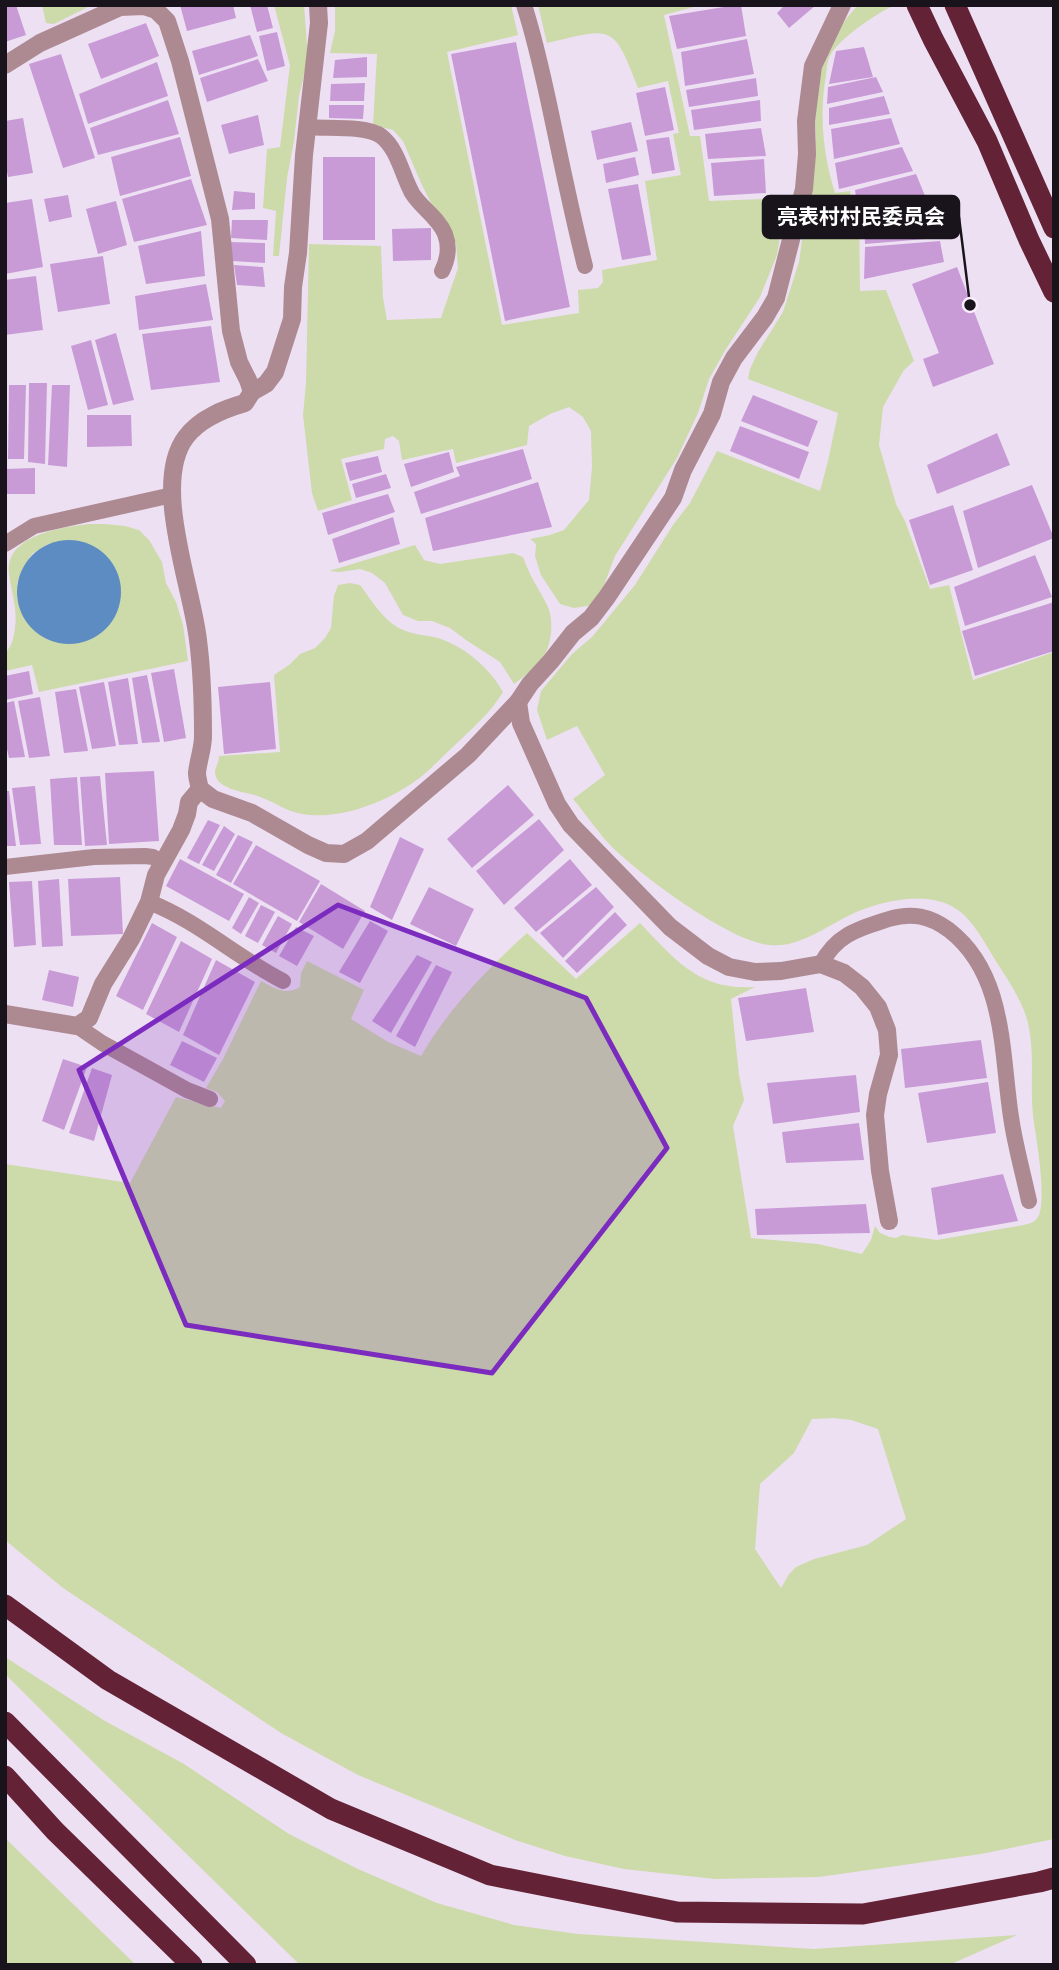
<svg xmlns="http://www.w3.org/2000/svg" width="1059" height="1970" viewBox="0 0 1059 1970" font-family="'Fira Sans','Noto Sans SC',sans-serif">
<style>
.green{fill:#ccdba9;fill-rule:evenodd}
.water{fill:#5c8cc2}
.building{fill:#c89bd7}
.lines{fill:none;stroke-linecap:round;stroke-linejoin:round}
.lane{stroke:#ad8a92;stroke-width:16}
.street{stroke:#ad8a92;stroke-width:18}
.highway{stroke:#642237;stroke-width:21}
.marked{fill:#7b2cbf;fill-opacity:0.2;stroke:#7b2cbf;stroke-width:5;stroke-linejoin:round}
.leader{fill:none;stroke:#19141b;stroke-width:2.5}
.callout-dot{fill:#19141b;stroke:#faeefe;stroke-width:2.5}
.callout{fill:#19141b;stroke:#19141b;stroke-width:2.5}
.callout-label{font-size:21px;text-anchor:middle;font-weight:bold;fill:#fff}
</style>
<rect width="100%" height="100%" fill="#eee0f3"/>
<!-- green -->
<g class="green">
<path d="M42,5H92L54,24L46,23Z"/>
<path d="M274,5H304L308,58L299,96L294,141L287,178L279,256H273L276,211L263,208L267,149L280,147L290,65Z"/>
<path d="M335,5H511L518,35L447,52L502,325L579,313L578,290L598,288L603,282L602,270L657,260L645,181L681,175L673,134L679,133L668,81L638,88C613,22 612,28 547,43L538,5H701L664,15L690,136H700L709,201L790,198L781,230L777,255L760,297L726,349L709,379L698,413L677,458L615,556L600,596L593,605L574,608L560,604L541,575L535,556L536,544L530,539L550,535L564,530L589,500L592,467L591,431L583,417L569,407L550,414L529,426L527,445L456,463L453,449L402,460L399,441L393,436L385,439L384,449L341,459L352,500L318,511L312,493L303,415L306,383L309,244L381,246L383,298L387,320L441,318L458,268L456,244L444,220L431,203L421,183L403,141L393,130L373,125L377,54L330,53L335,31Z"/>
<path d="M858,5H895C877,13 840,38 831,54C827,60 827,68 826,75C819,114 823,155 835,193L850,191L853,214L859,215L860,291L886,290L914,361L904,370L883,407L879,445L896,504L905,521L930,589L949,585L973,680L1054,652V1839L981,1854L819,1877L715,1879L624,1869L565,1856L515,1840L358,1775L281,1733L63,1588L5,1540V1164L130,1183L176,1097L221,1108L225,1101L217,1092L206,1088L223,1059L261,981C274,988 286,996 300,987L301,973L307,961L364,990L351,1019L388,1042L421,1056C449,1008 486,970 527,933L576,979L640,923C675,960 700,991 755,987L731,999L739,1075L744,1100L733,1126L751,1238L818,1244L862,1254L871,1240L875,1226L880,1233L890,1237L896,1238L902,1235L937,1240L1024,1225C1030,1223 1034,1223 1038,1217C1047,1202 1037,1142 1034,1123C1029,1092 1035,1059 1029,1028C1025,1005 1011,985 999,966C988,949 978,928 963,914C937,891 897,898 867,908C835,918 804,949 769,945C729,941 643,877 613,848C598,833 586,814 573,799L605,775L577,726L547,740L537,710L541,691L572,654L592,637L635,585L673,525L690,503L717,451L820,491L828,461L838,413L748,379L750,369L758,352L783,312L799,262L803,233L811,204L816,137L814,108L817,83L826,51L846,19ZM834,1418L851,1420L878,1429L906,1519L867,1545L814,1559L796,1567L789,1574L781,1588L755,1549L760,1484L794,1453L812,1419Z"/>
<path d="M89,524H105L125,526L139,530L149,540L162,562L166,583L176,602L183,625L188,661L39,692L32,665L5,671V653C12,646 14,637 15,628C18,609 11,592 9,573C5,535 63,527 89,524ZM61,541H79L96,548L78,643H60L44,638L17,599V583L23,568L32,554L46,545Z"/>
<path d="M415,545L424,560L440,564L513,553L523,557C529,575 539,589 547,605C554,618 552,641 545,654C539,666 524,676 514,684L500,662L466,640L450,628L432,621H418L403,615L385,583L372,573L360,569L340,572L329,571Z"/>
<path d="M350,583L360,585C373,602 385,624 406,631C415,635 427,635 438,638C464,646 490,668 503,692C491,712 474,727 457,743C445,754 434,766 422,776C392,800 341,821 302,814C287,812 273,801 258,796C246,792 214,790 215,771C216,766 219,762 219,756L280,752L274,675L289,665L300,654L315,648L325,638L331,628L334,596L338,585Z"/>
<path d="M5,1657L105,1721L184,1764L289,1834L358,1869L437,1903L514,1925L578,1934L814,1949L1017,1935L949,1965H300L106,1775L5,1674Z"/>
<path d="M5,1838L136,1965H5Z"/>
</g>
<!-- water -->
<circle class="water" cx="69" cy="592" r="52"/>
<!-- building -->
<g class="building">
<path d="M12,5H16L26,35L5,42V8Z"/>
<path d="M180,5H233L236,18L187,31Z"/>
<path d="M250,5H267L273,28L257,32Z"/>
<path d="M736,5H741L746,36L677,49L669,16Z"/>
<path d="M785,5H816L789,28L777,13Z"/>
<path d="M146,23L159,56L101,79L88,44Z"/>
<path d="M277,32L285,66L267,71L259,36Z"/>
<path d="M250,35L258,56L199,75L192,51Z"/>
<path d="M747,39L754,74L685,86L681,52Z"/>
<path d="M516,42L570,307L505,321L451,54Z"/>
<path d="M864,47L873,77L829,84L836,51Z"/>
<path d="M61,54L95,158L63,168L29,64Z"/>
<path d="M367,57V77L333,78L335,60Z"/>
<path d="M258,59L268,81L207,102L200,78Z"/>
<path d="M157,62L168,96L88,124L79,94Z"/>
<path d="M876,77L883,92L827,104L828,87Z"/>
<path d="M756,78L758,96L689,107L686,90Z"/>
<path d="M365,83L364,101H330L331,84Z"/>
<path d="M665,87L674,130L645,136L636,93Z"/>
<path d="M884,96L890,114L829,125V108Z"/>
<path d="M168,100L179,134L98,155L90,128Z"/>
<path d="M760,100L761,121L694,130L691,110Z"/>
<path d="M329,105H364L363,119L329,118Z"/>
<path d="M258,115L264,145L229,154L221,125Z"/>
<path d="M23,118L33,173L8,177L5,161V121Z"/>
<path d="M891,118L900,144L834,159L831,129Z"/>
<path d="M631,122L638,151L597,160L591,131Z"/>
<path d="M761,128L766,156L708,159L705,134Z"/>
<path d="M180,137L191,176L120,196L111,157Z"/>
<path d="M669,137L675,170L652,174L646,140Z"/>
<path d="M902,147L913,171L839,189L835,163Z"/>
<rect x="323" y="157" width="52" height="83"/>
<path d="M635,157L639,175L606,183L603,164Z"/>
<path d="M764,159L766,193L714,196L711,163Z"/>
<path d="M916,174L928,203L858,209L855,190Z"/>
<path d="M191,179L207,225L134,242L122,199Z"/>
<path d="M638,184L651,255L622,260L608,189Z"/>
<path d="M234,191L255,193V209L232,210Z"/>
<path d="M68,195L72,217L49,222L44,199Z"/>
<path d="M32,199L43,267L5,274V203Z"/>
<path d="M116,201L127,245L98,254L86,209Z"/>
<path d="M934,209L938,238L865,244L864,215Z"/>
<path d="M232,220H268L267,240L231,238Z"/>
<path d="M431,228V260L393,261L392,229Z"/>
<path d="M201,231L205,276L146,284L138,246Z"/>
<path d="M940,241L944,262L864,279L865,247Z"/>
<path d="M230,242L265,243V263L232,261Z"/>
<path d="M103,256L110,304L58,312L50,264Z"/>
<path d="M234,265L263,267L265,287L237,285Z"/>
<path d="M957,267L994,364L933,387L923,359L939,353L912,284Z"/>
<path d="M36,276L43,330L5,335V280Z"/>
<path d="M206,284L213,320L139,330L135,296Z"/>
<path d="M211,326L220,382L151,390L142,334Z"/>
<path d="M116,333L134,400L113,405L95,340Z"/>
<path d="M91,340L108,405L88,410L71,346Z"/>
<path d="M29,383H47L45,464L28,462Z"/>
<path d="M9,385H26L24,459H8Z"/>
<path d="M52,385H70L67,467L48,465Z"/>
<path d="M753,395L818,421L808,447L741,421Z"/>
<path d="M87,415H131L132,446L87,447Z"/>
<path d="M740,426L809,452L799,479L730,451Z"/>
<path d="M997,433L1010,465L937,494L927,465Z"/>
<path d="M523,449L532,479L421,514L414,492L460,476L456,467Z"/>
<path d="M449,452L454,472L411,487L404,464Z"/>
<path d="M378,456L382,472L350,481L345,463Z"/>
<path d="M35,468V494H5V469Z"/>
<path d="M386,474L391,488L356,498L352,484Z"/>
<path d="M538,482L552,527L433,551L425,518Z"/>
<path d="M1032,485L1054,538L978,568L963,511Z"/>
<path d="M388,494L395,512L328,535L322,513Z"/>
<path d="M953,505L973,570L930,585L909,520Z"/>
<path d="M393,517L400,544L339,563L332,539Z"/>
<path d="M1035,555L1052,597L965,626L954,587Z"/>
<path d="M1054,602V651L975,676L962,631Z"/>
<path d="M174,669L186,738L164,742L151,673Z"/>
<path d="M29,671L33,694L5,700V676Z"/>
<path d="M147,675L160,742L142,743L132,678Z"/>
<path d="M128,678L138,744L119,745L108,682Z"/>
<path d="M104,682L116,746L92,749L79,687Z"/>
<path d="M270,682L276,749L224,754L218,687Z"/>
<path d="M76,689L88,751L64,753L55,692Z"/>
<path d="M40,697L50,756L29,758L18,701Z"/>
<path d="M14,701L25,757L9,758L5,740V703Z"/>
<path d="M154,771L159,841L109,844L105,773Z"/>
<path d="M100,776L107,845L85,846L80,777Z"/>
<path d="M77,777L82,845H54L50,779Z"/>
<path d="M508,785L534,815L472,868L447,839Z"/>
<path d="M35,786L41,844L20,845L12,788Z"/>
<path d="M5,791H9L16,846H5Z"/>
<path d="M539,819L564,850L504,905L476,871Z"/>
<path d="M208,820L220,825L199,864L187,858Z"/>
<path d="M224,826L235,834L214,871L202,865Z"/>
<path d="M238,835L253,842L231,883L216,875Z"/>
<path d="M400,837L424,849L392,920L370,907Z"/>
<path d="M256,845L320,881L297,921L233,884Z"/>
<path d="M180,859L244,894L229,921L166,886Z"/>
<path d="M570,859L592,885L536,932L514,908Z"/>
<path d="M120,877L123,934L71,936L68,879Z"/>
<path d="M59,879L63,946L42,947L38,881Z"/>
<path d="M32,881L36,945L14,947L9,882Z"/>
<path d="M321,884L365,911L343,949L299,922Z"/>
<path d="M429,887L474,909L456,946L410,924Z"/>
<path d="M596,887L614,907L563,958L540,933Z"/>
<path d="M249,897L259,903L241,934L232,928Z"/>
<path d="M261,905L275,912L258,943L245,936Z"/>
<path d="M615,912L627,925L577,973L565,961Z"/>
<path d="M278,916L292,924L276,953L262,945Z"/>
<path d="M370,921L388,931L360,983L339,972Z"/>
<path d="M152,923L177,937L143,1010L116,996Z"/>
<path d="M296,927L314,936L297,966L279,956Z"/>
<path d="M181,941L212,959L179,1032L146,1014Z"/>
<path d="M417,955L432,962L391,1033L372,1021Z"/>
<path d="M216,960L255,982L219,1055L183,1035Z"/>
<path d="M436,965L452,972L415,1047L396,1036Z"/>
<path d="M49,970L79,977L73,1007L42,1000Z"/>
<path d="M806,988L814,1032L746,1041L738,998Z"/>
<path d="M981,1040L987,1078L905,1088L901,1049Z"/>
<path d="M182,1041L217,1058L204,1082L170,1065Z"/>
<path d="M63,1059L87,1067L64,1130L42,1121Z"/>
<path d="M92,1068L112,1075L94,1141L69,1133Z"/>
<path d="M856,1075L860,1112L773,1124L767,1083Z"/>
<path d="M988,1082L996,1133L927,1143L918,1093Z"/>
<path d="M859,1123L864,1160L786,1163L782,1132Z"/>
<path d="M1003,1174L1018,1221L938,1235L931,1188Z"/>
<path d="M866,1204L870,1233L757,1235L755,1209Z"/>
</g>
<g class="lines">
<!-- lane -->
<g class="lane">
<path d="M524,5C534,36 541,67 548,99C560,155 571,211 585,266"/>
<path d="M307,127C326,129 366,125 381,136C398,149 402,175 412,193C421,208 438,217 445,234C450,247 448,259 442,271"/>
<path d="M5,544L34,526L172,495"/>
<path d="M5,867L94,857L145,856L153,857L161,862"/>
<path d="M149,902C198,921 236,957 283,981"/>
<path d="M821,964C837,934 858,929 889,919C912,912 930,916 949,930C1006,974 1001,1052 1011,1117C1015,1145 1023,1173 1029,1201"/>
<path d="M77,1026L102,1043L187,1090L210,1099"/>
</g>
<!-- street -->
<g class="street">
<path d="M5,65L40,43L120,7L144,6L156,10L167,21L180,61L220,219L231,331L239,362L248,380L252,392L245,403C224,409 200,418 186,437C151,483 192,586 198,640C202,671 203,704 203,736C203,749 198,761 197,773C197,778 199,784 200,789L213,799L252,813L308,845L326,853L344,854L367,841L468,755L518,702L530,684L551,661L573,633L591,618L607,597L673,498L683,470L712,414L721,382L734,358L765,317L776,298L804,189L807,154L806,121L813,66L842,5"/>
<path d="M252,392L266,384L275,372L292,319L293,287L298,253L304,155L319,23L318,5"/>
<path d="M518,702L521,723L557,804L571,825L670,927L708,956L729,967L755,972L781,971L821,964L844,973L862,987L878,1007L887,1030L889,1055L878,1094L875,1115L880,1171L889,1221"/>
<path d="M5,1014L77,1026L89,1018L103,984L131,939L149,902L156,875L181,830L187,814L189,802L200,789"/>
</g>
<!-- highway -->
<g class="highway">
<path d="M917,5L933,39L987,141L1029,240L1054,292"/>
<path d="M955,5L1054,228"/>
<path d="M5,1605L108,1680L331,1809L490,1875L677,1912L863,1914L1039,1882L1054,1878"/>
<path d="M5,1722L246,1965"/>
<path d="M5,1776L55,1831L192,1965"/>
</g>
</g>
<!-- marked area -->
<path class="marked" d="M338,905L586,998L667,1148L492,1373L186,1325L79,1070Z"/>
<!-- callouts -->
<path class="leader" d="M970 305L959 217"/>
<circle class="callout-dot" cx="970" cy="305" r="7"/>
<rect class="callout" x="763" y="196" width="196" height="42" rx="7"/>
<g class="callout-label">
<text x="861" y="224">亮表村村民委员会</text>
</g>
<!-- border -->
<rect width="1059" height="1970" fill="none" stroke="#19141b" stroke-width="14"/>
</svg>
